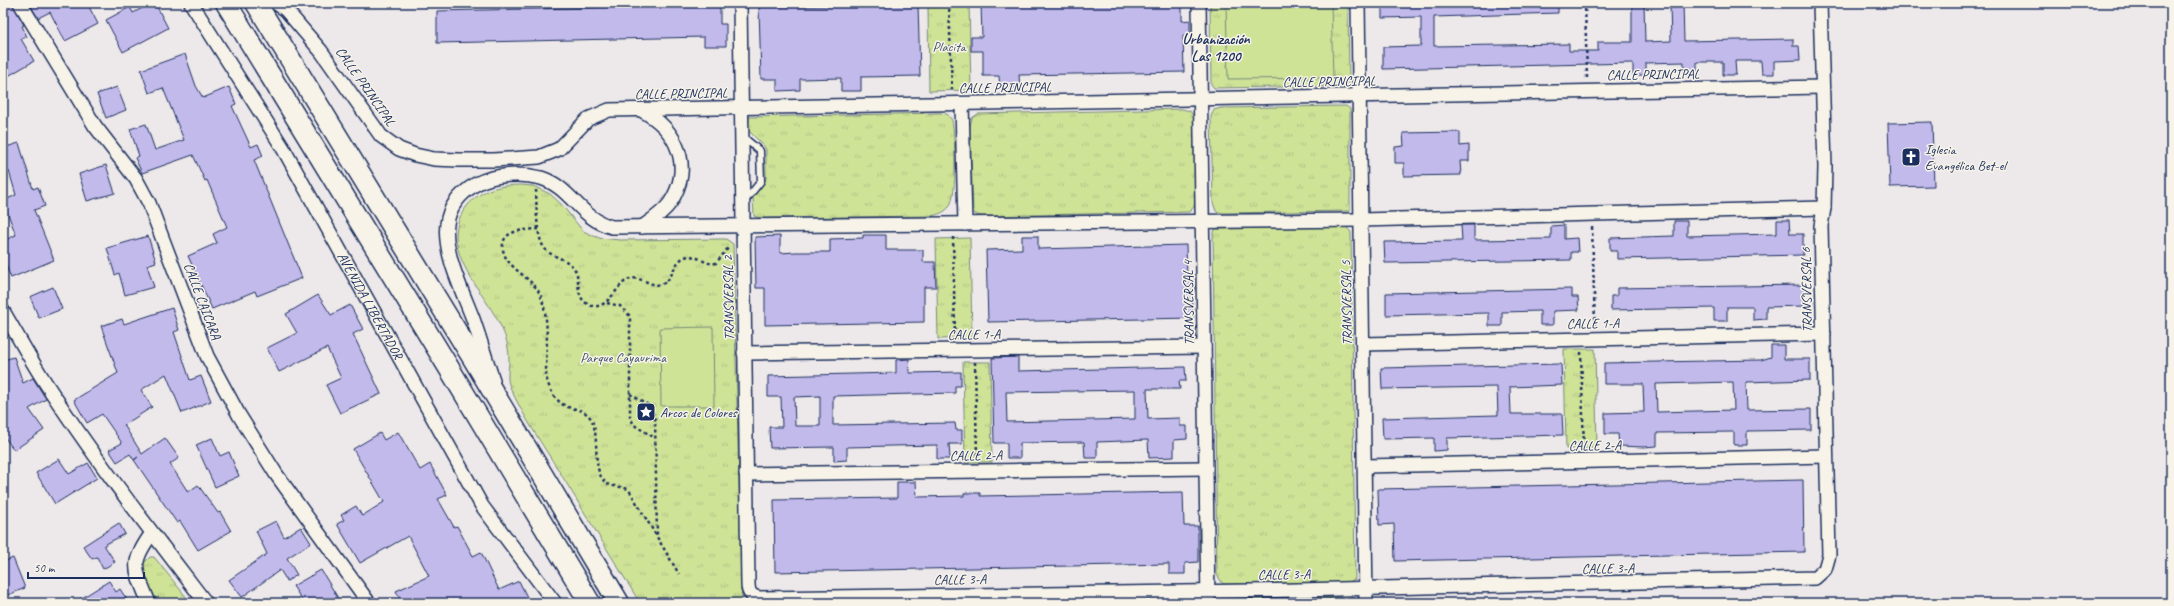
<svg xmlns="http://www.w3.org/2000/svg" width="2174" height="606" viewBox="0 0 2174 606" font-family="Caveat,sans-serif">
<style>
.grass{fill:url(#grass-tufts);stroke:#75897a}
.pitch{fill:#cfe397;stroke:#75897a}
.building{fill:#c3baec;stroke:#1b2f5e;fill-rule:evenodd}
.lines{fill:none;stroke-linecap:round;stroke-linejoin:round}
.service-casing{stroke:#1b2f5e;stroke-width:9}
.minor-casing{stroke:#1b2f5e;stroke-width:16}
.primary-casing{stroke:#1b2f5e;stroke-width:23}
.path{stroke:#1b2f5e;stroke-width:2.5;stroke-dasharray:3 3;stroke-linecap:butt}
.service{stroke:#f7f3e8;stroke-width:6}
.minor{stroke:#f7f3e8;stroke-width:13}
.primary{stroke:#f7f3e8;stroke-width:20}
.labels{text-anchor:middle;stroke-width:3;stroke-linejoin:round;paint-order:stroke}
.park-label{font-size:14px;fill:#3f5369;stroke:#f7f3e8}
.street-label{font-size:14px;fill:#1b2f5e;stroke:#f7f3e8}
.poi-label{font-size:14px;fill:#1b2f5e;stroke:#f7f3e8;text-anchor:start}
.neighbourhood-label{font-size:15px;font-weight:bold;fill:#1b2f5e;stroke:#f7f3e8}
</style>
<defs>
<pattern id="grass-tufts" width="24" height="20" patternUnits="userSpaceOnUse"><rect width="24" height="20" fill="#cfe397"/><path d="M3 7l-1-3M5 7V3M7 7l1-3M15 17l-1-3M17 17v-4M19 17l1-3" fill="none" stroke="#b1c385"/></pattern>
</defs>
<rect width="100%" height="100%" fill="#ede8e9"/>
<filter id="ink" filterUnits="userSpaceOnUse"><feTurbulence type="fractalNoise" baseFrequency=".025" numOctaves="2"/><feDisplacementMap in="SourceGraphic" scale="8" xChannelSelector="R" yChannelSelector="G"/><feConvolveMatrix kernelMatrix="1 2 1 2 8 2 1 2 1" color-interpolation-filters="sRGB"/></filter>
<g filter="url(#ink)">
<!-- grass -->
<g class="grass">
<path d="M928,3H969L971,90L929,91Z"/>
<path d="M1210,3H1348L1349,83L1343,86L1214,88L1211,84Z"/>
<path d="M1346,106L1350,109V211L1222,213L1216,211L1213,203L1211,116L1214,110L1221,108Z"/>
<path d="M1182,109L1190,111L1194,117L1195,198L1194,207L1189,212L981,216L976,215L973,211L970,126L972,118L978,114Z"/>
<path d="M940,113L947,114L952,120C955,136 958,195 949,207C944,213 937,215 930,216L760,218L754,216L753,198L766,179V150L764,146L748,130L749,117Z"/>
<path d="M521,185L533,186L550,194L561,204L583,231L599,238L620,240L726,239L733,244L742,602L640,603C613,559 586,515 559,471C542,444 523,416 510,387C506,378 509,370 509,360C509,350 507,340 503,331C488,294 433,248 467,206C481,189 500,185 521,185Z"/>
<path d="M1346,227L1351,232L1355,579L1349,582L1223,584L1217,575L1213,232L1216,229Z"/>
<path d="M970,238L972,338L938,339L936,239Z"/>
<path d="M1564,349H1595L1597,448L1566,449Z"/>
<path d="M963,362H990L992,462H965Z"/>
<path d="M150,557H154L191,603H158L143,572L142,565Z"/>
<path d="M1351,597L1355,599L1356,603H1219L1226,600Z"/>
</g>
<!-- pitch -->
<g class="pitch">
<path d="M1226,3H1331L1333,78L1228,79Z"/>
<path d="M713,327L714,406H661L660,328Z"/>
</g>
<!-- building -->
<g class="building">
<path d="M3,3H12L24,25L22,26L27,37L21,39L34,61L3,79Z"/>
<path d="M29,3H87L98,24L65,41L50,12L38,18Z"/>
<path d="M152,3H155L168,28L123,52L106,20L130,7L133,13Z"/>
<path d="M1182,3V21L1190,20V35H1183L1184,72L1019,75L1020,88H1000L999,76H983V51H971V37H982L981,4Z"/>
<path d="M1382,3H1558V13L1434,17V46L1569,44V51H1598V42H1632V3H1644L1645,42L1671,41L1670,3H1683L1684,41L1793,39V46H1799L1800,60L1774,61V74H1762L1761,61H1735L1736,75H1723V62H1697V75H1684V62L1646,63V75H1633V63L1383,69V47L1421,46V17L1382,18Z"/>
<path d="M918,4L920,76L861,77V91H841V78L800,79V90L777,91V79H761L759,7Z"/>
<path d="M720,5V24H726V46H704V37L437,43V11Z"/>
<path d="M185,54L196,86L203,98L229,87L236,104L232,106L251,147L258,144L263,156L254,160L302,278L257,296L255,291L212,309L188,256L217,243L213,234L227,227L207,180L205,181L193,155L142,173L135,158L139,156L130,129L146,124L155,150L184,140L163,88L149,93L141,70Z"/>
<path d="M117,87L126,110L106,118L97,94Z"/>
<path d="M1932,122L1934,186L1890,187L1888,123Z"/>
<path d="M1460,132V146L1469,145V161H1460L1461,175L1404,176V163H1395V147L1404,146L1403,133Z"/>
<path d="M19,143L33,189L38,187L45,206L34,210L54,260L11,278L3,258V241L16,235L3,201L16,195L9,171L3,172V148Z"/>
<path d="M106,165L115,193L87,201L79,174Z"/>
<path d="M1777,220H1789L1790,234H1803V255L1617,259V251H1610V238L1674,236V221H1687V236L1777,234Z"/>
<path d="M1461,225H1474V240L1551,239V226L1564,225V239L1577,238L1578,252H1571V260L1385,263L1384,242L1462,241Z"/>
<path d="M863,235H886V250H923V262H935L936,287H924V322L765,325V288H756L755,237L780,236V253L796,252H830V239L863,238Z"/>
<path d="M148,236L156,262L147,265L154,287L125,295L119,273L115,275L107,248Z"/>
<path d="M1022,236H1038V249L1186,245L1187,280H1192L1193,318L988,322L986,250L1022,249Z"/>
<path d="M1804,285V306L1766,307V319L1753,320V307H1727V321H1714V308L1611,310V296H1617V288Z"/>
<path d="M53,287L62,309L39,318L30,297Z"/>
<path d="M1572,289V297H1578L1579,310L1553,311V325H1540V311L1502,312V326H1489V313L1386,315V293Z"/>
<path d="M318,295L331,315L350,305L363,329L353,334L381,394L340,413L326,385L341,378L327,348L279,372L267,348L297,333L286,314Z"/>
<path d="M172,308L179,330L174,332L190,380L201,376L211,401L182,413L166,374L141,390L152,407L124,425L142,454L165,438L179,458L170,464L188,492L198,485L218,513L220,512L231,531L198,550L180,521L177,523L134,460L138,457L134,460L130,454L117,462L109,450L122,443L102,414L87,423L74,400L118,373L101,326L122,319L124,324Z"/>
<path d="M1771,345H1784V359H1810V380L1746,382L1747,410L1811,409V430L1747,431V445H1734V432L1657,433V446L1644,447L1619,446L1618,434H1605V413L1644,412L1643,384H1604V363L1761,360L1771,357ZM1733,382L1734,410L1657,412L1656,384Z"/>
<path d="M14,357L23,383L33,378L46,399L29,409L44,430L14,450L3,435V360Z"/>
<path d="M1018,357V371L1185,367L1186,381H1179L1180,389H1147L1148,419L1180,418V426H1187V439L1174,440V457L1149,458L1148,440L1097,442V458H1085L1084,442L1020,443V458H1007V443H994L992,358ZM1135,390V419L1007,422L1006,392Z"/>
<path d="M909,359L910,373L961,372V386H955V393L833,396V425L955,423L956,430H962V444H949L950,459H937V445L847,447V460L834,461V447L770,448L769,427H782L781,397H768V376L896,373V360ZM820,396V426H795L794,397Z"/>
<path d="M1561,364L1562,385L1510,387L1511,414H1562L1563,435L1447,438V450L1434,451V438L1383,439L1382,418L1498,415L1497,387L1382,389L1381,368Z"/>
<path d="M398,432L420,470L430,464L447,495L438,499L454,527L457,526L473,556L481,552L499,590L519,581L530,603H402L396,591L429,576L408,536L360,563L337,524L344,520L341,515L356,506L362,516L384,502L353,449L380,433L384,440Z"/>
<path d="M212,438L220,456L229,452L239,476L215,487L196,445Z"/>
<path d="M59,459L69,474L88,463L97,478L55,504L36,473Z"/>
<path d="M1803,480L1804,552L1395,561L1394,524L1379,525L1378,489Z"/>
<path d="M897,482H916L917,497L964,496V493H980V496L1183,492L1184,526H1198V562L1185,563V574H1169V564L775,572L774,500L897,498Z"/>
<path d="M276,521L284,537L301,527L311,543L287,558L297,575L287,581L280,570L242,597L229,580L267,554L256,531Z"/>
<path d="M119,523L125,534L104,545L115,562L103,569L97,557L92,559L83,546Z"/>
<path d="M13,558L25,588L3,597V562Z"/>
<path d="M321,570L341,603H304L293,586Z"/>
<path d="M109,581L116,592L120,589L129,603H74Z"/>
</g>
<g class="lines">
<!-- service casing -->
<g class="service-casing">
<path id="service" d="M742,136L760,151L761,181L745,201"/>
</g>
<!-- minor casing -->
<g class="minor-casing">
<g id="minor">
<path d="M20,3L95,126L136,179L149,203L207,356L239,415L276,474L369,603"/>
<path id="s1" d="M191,3L283,148L482,506L555,603"/>
<path d="M276,3L286,10L321,51L381,136L399,149L415,155L434,159L458,160H494L539,157L559,149L588,119L609,110L1822,87"/>
<path d="M740,3L748,584C748,593 752,597 760,598L1251,591L1815,578L1825,569L1829,555L1821,226L1824,208L1825,167L1820,3"/>
<path d="M1199,3L1208,603"/>
<path d="M1358,3L1366,603"/>
<path d="M962,104L965,224"/>
<path d="M641,110C677,129 694,166 670,203C663,213 652,220 642,227"/>
<path d="M3,311C16,333 29,357 43,379C93,457 150,530 206,603"/>
<path d="M1363,344L1824,334"/>
<path d="M744,353L1204,347"/>
<path d="M493,380C486,360 480,339 473,319C463,292 443,253 447,224C449,206 461,193 476,184C494,174 521,173 541,178C571,187 580,219 612,227L1361,220L1824,208"/>
<path d="M1364,466L1826,456"/>
<path d="M746,474L1206,468"/>
<path d="M149,603C135,568 129,565 152,533"/>
</g>
</g>
<!-- primary casing -->
<g class="primary-casing">
<g id="primary">
<path d="M226,3L452,373L590,603"/>
<path d="M256,3L474,360L619,603"/>
</g>
</g>
<!-- path -->
<g class="path">
<path d="M949,3L952,90"/>
<path d="M1585,3L1587,79"/>
<path d="M536,190C537,206 535,241 547,251C555,258 567,259 573,267C582,277 574,294 586,303C605,316 615,287 627,280C640,273 652,290 664,283C674,277 673,262 685,257C697,253 705,266 716,263L729,247"/>
<path d="M1592,227L1595,326"/>
<path d="M539,229C527,230 505,229 503,244C500,267 535,277 541,297C550,321 546,350 546,375C548,388 556,403 568,407C575,409 583,410 588,415C603,430 589,469 606,483C612,488 622,485 629,490L679,574"/>
<path d="M953,237L955,338"/>
<path d="M607,303L620,306L630,316V417L634,425L655,438"/>
<path d="M1581,352L1584,449"/>
<path d="M975,362L977,457"/>
<path d="M630,394L650,406L655,417L657,537"/>
</g>
<!-- service -->
<use href="#service" class="service"/>
<!-- minor -->
<use href="#minor" class="minor"/>
<!-- primary -->
<use href="#primary" class="primary"/>
</g>
</g>
<!-- icons -->
<defs>
<g id="church-square" transform="scale(1)"><rect x="-9" y="-9" width="18" height="18" rx="4" fill="#1b2f5e" stroke="#f7f3e8"/><path d="M-1.2-6h2.4v3.5h3.3v2.4h-3.3V6h-2.4V-.1h-3.3v-2.4h3.3Z" fill="#fff"/></g>
<g id="sight-square" transform="scale(1)"><rect x="-9" y="-9" width="18" height="18" rx="4" fill="#1b2f5e" stroke="#f7f3e8"/><path d="M0-6L1.8-2.2L6-1.7L2.9 1.2L3.7 5.4L0 3.3L-3.7 5.4L-2.9 1.2L-6-1.7L-1.8-2.2Z" fill="#fff"/></g>
</defs>
<g fill-rule="evenodd">
<use href="#church-square" x="1911" y="157"/>
<use href="#sight-square" x="646" y="412"/>
</g>
<g class="labels">
<!-- park labels -->
<g class="park-label">
<text x="949" y="51">Placita</text>
<text x="623" y="362">Parque Cayaurima</text>
</g>
<!-- street labels -->
<g class="street-label">
<text transform="translate(1653 74) rotate(-1)" y="5">CALLE PRINCIPAL</text>
<text transform="translate(1329 81) rotate(-1)" y="5">CALLE PRINCIPAL</text>
<text transform="translate(366 86) rotate(55)" y="5">CALLE PRINCIPAL</text>
<text transform="translate(1005 87) rotate(-1)" y="5">CALLE PRINCIPAL</text>
<text transform="translate(681 93) rotate(-1)" y="5">CALLE PRINCIPAL</text>
<text transform="translate(1806 290) rotate(-91)" y="5">TRANSVERSAL 6</text>
<text transform="translate(728 298) rotate(-91)" y="5">TRANSVERSAL 2</text>
<text transform="translate(203 301) rotate(69)" y="5">CALLE CAICARA</text>
<text transform="translate(1188 303) rotate(-91)" y="5">TRANSVERSAL 4</text>
<text transform="translate(1346 303) rotate(-91)" y="5">TRANSVERSAL 5</text>
<text dy="5" stroke="none"><textPath href="#s1" startOffset="352">AVENIDA LIBERTADOR</textPath></text>
<text transform="translate(1593 323) rotate(-1)" y="5">CALLE 1-A</text>
<text transform="translate(974 334) rotate(-1)" y="5">CALLE 1-A</text>
<text transform="translate(1595 445) rotate(-1)" y="5">CALLE 2-A</text>
<text transform="translate(976 455) rotate(-1)" y="5">CALLE 2-A</text>
<text transform="translate(1608 568) rotate(-1)" y="5">CALLE 3-A</text>
<text transform="translate(1284 574) rotate(-1)" y="5">CALLE 3-A</text>
<text transform="translate(960 579) rotate(-1)" y="5">CALLE 3-A</text>
</g>
<!-- poi labels -->
<g class="poi-label">
<text x="1925" y="154">Iglesia<tspan x="1925" dy="16">Evangélica Bet-el</tspan></text>
<text x="660" y="417">Arcos de Colores</text>
</g>
<!-- neighbourhood labels -->
<g class="neighbourhood-label">
<text x="1216" y="44">Urbanización<tspan x="1216" dy="17">Las 1200</tspan></text>
</g>
</g>
<!-- margin -->
<rect width="2174" height="606" fill="none" stroke="#f7f3e8" stroke-width="16"/>
<rect x="8" y="8" width="2158" height="590" fill="none" stroke="#1b2f5e" stroke-width="1.5" filter="url(#ink)"/>
<!-- scale -->
<path d="M28 572v6h116v-6" fill="none" stroke="#1b2f5e" stroke-width="2"/>
<text x="34" y="572" font-size="12" fill="#1b2f5e" stroke="#f7f3e8" stroke-width="3" paint-order="stroke">50 m</text>
</svg>
